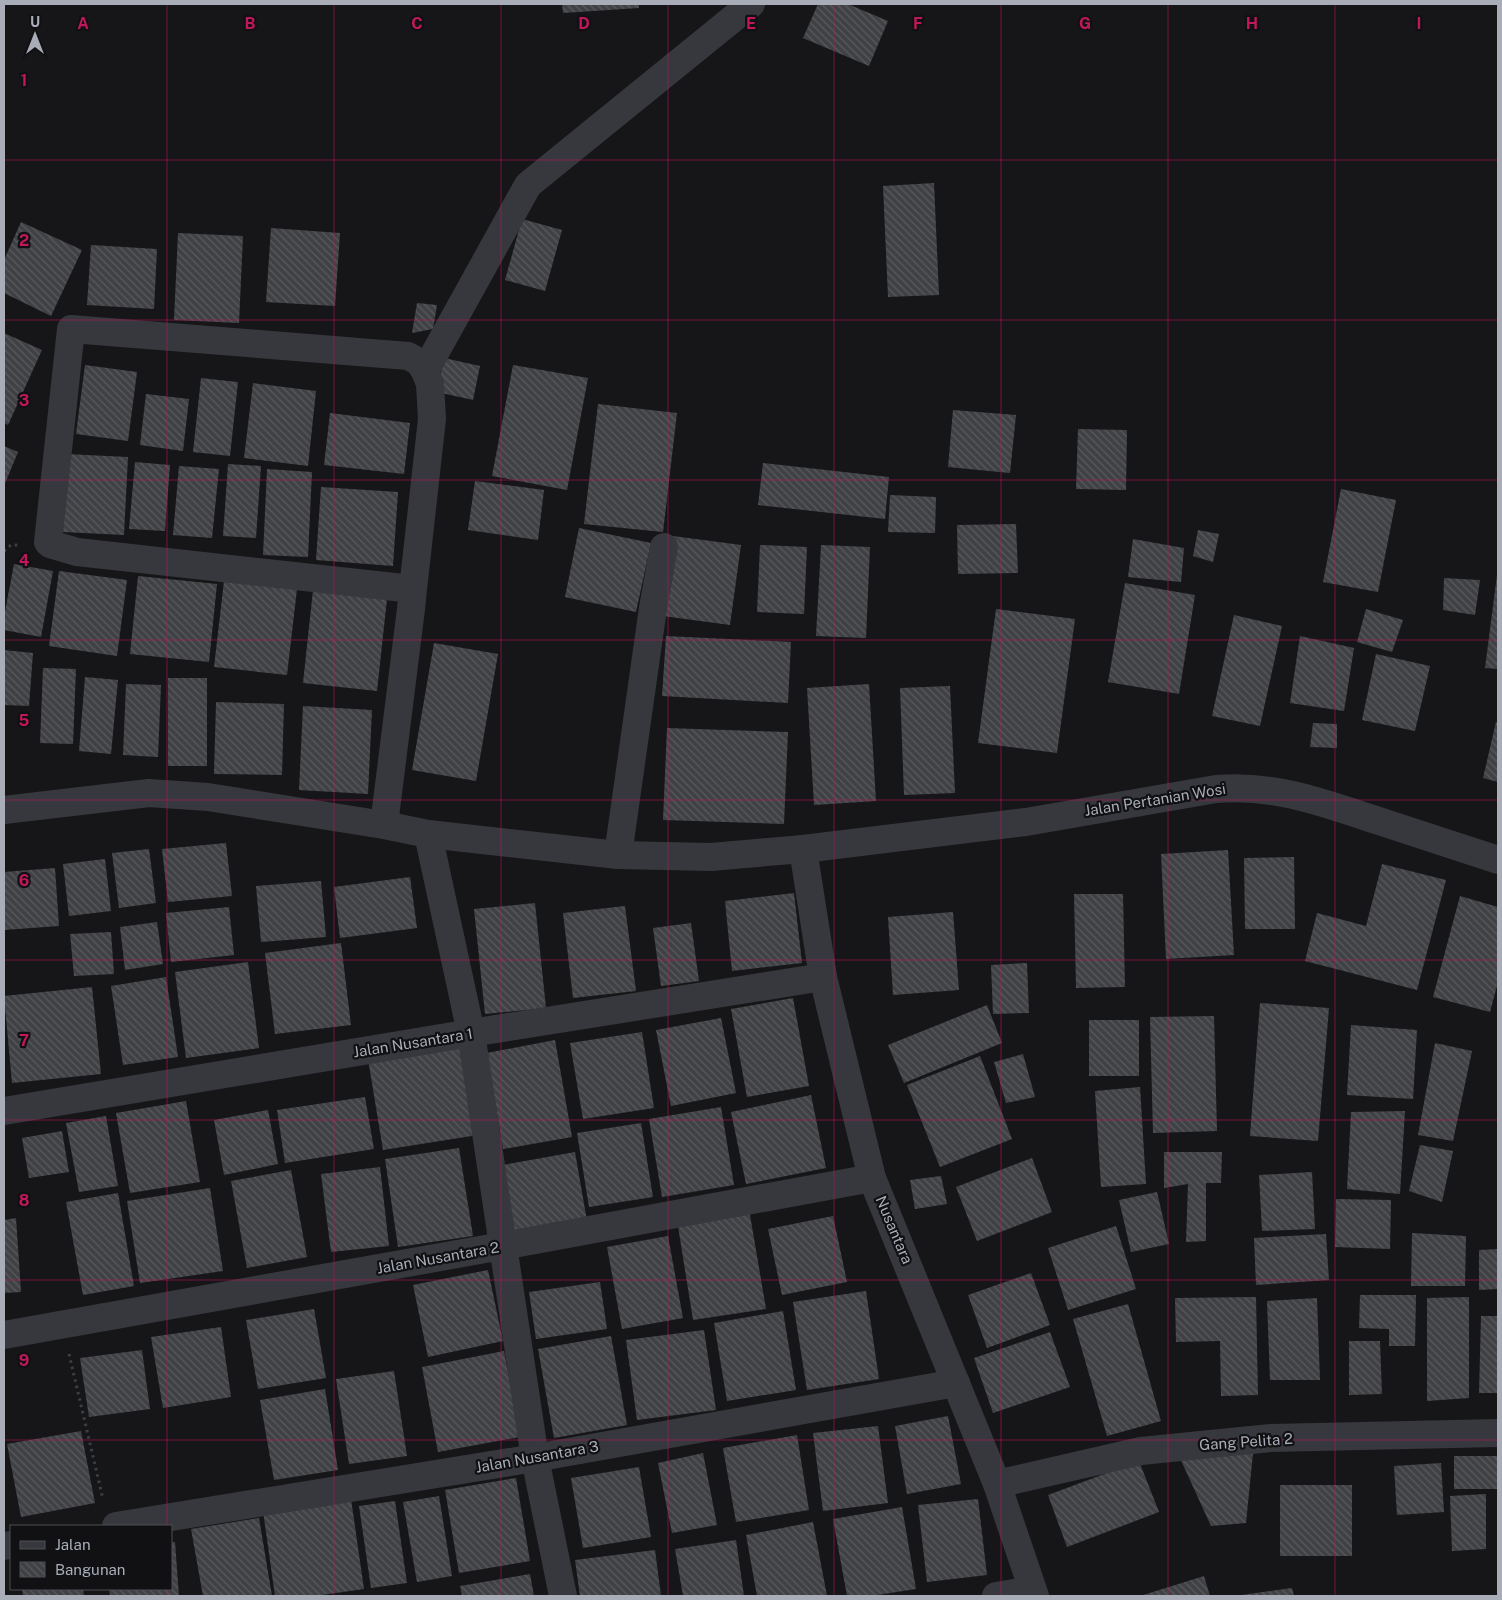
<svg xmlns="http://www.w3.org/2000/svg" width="1502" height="1600" viewBox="0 0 1502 1600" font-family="'Public Sans',sans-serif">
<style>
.building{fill:url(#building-back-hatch)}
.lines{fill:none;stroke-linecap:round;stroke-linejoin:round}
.path{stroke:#3d3f44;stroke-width:3;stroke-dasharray:2.5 4;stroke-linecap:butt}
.minor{stroke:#37383d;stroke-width:28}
.grid{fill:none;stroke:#c2185b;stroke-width:1;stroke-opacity:0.55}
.labels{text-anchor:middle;stroke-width:4.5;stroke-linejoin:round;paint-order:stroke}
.street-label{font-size:15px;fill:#a8adb8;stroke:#111113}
.grid-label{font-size:16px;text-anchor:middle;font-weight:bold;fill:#c2185b;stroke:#111113;stroke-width:4.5;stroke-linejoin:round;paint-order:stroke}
</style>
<defs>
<pattern id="building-back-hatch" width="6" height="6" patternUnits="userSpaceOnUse" patternTransform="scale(1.25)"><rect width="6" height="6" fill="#404145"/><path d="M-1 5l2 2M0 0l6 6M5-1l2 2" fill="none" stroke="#595a5e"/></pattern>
</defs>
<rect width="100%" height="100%" fill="#161618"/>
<!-- building -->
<g class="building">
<path d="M562,4H639V8L563,13Z"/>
<path d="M818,4H848L888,21L869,66L803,38Z"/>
<path d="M934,183L939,295L888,297L883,186Z"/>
<path d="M522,219L562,230L545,291L505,280Z"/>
<path d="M21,222L82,250L51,316L4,293V260Z"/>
<path d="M271,228L340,233L335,306L266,302Z"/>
<path d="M178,233L243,236L239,323L174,320Z"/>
<path d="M91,245L157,249L154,309L87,305Z"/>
<path d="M417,303L437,305L433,329L412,333Z"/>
<path d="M4,333L42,350L8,425L4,423Z"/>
<path d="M444,358L480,366L473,400L437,392Z"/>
<path d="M85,365L137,372L128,441L76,434Z"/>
<path d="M513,365L588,378L567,490L492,476Z"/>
<path d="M201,378L238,382L230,456L193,452Z"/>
<path d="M253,383L316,391L308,466L244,458Z"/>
<path d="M146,394L189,399L183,451L140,445Z"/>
<path d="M598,404L677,413L663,532L584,524Z"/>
<path d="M953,410L1016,415L1010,473L948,467Z"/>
<path d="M330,413L410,423L404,474L324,465Z"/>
<path d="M1078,429L1127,430L1126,490L1076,489Z"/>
<path d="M4,446L18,452L4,486Z"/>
<path d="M66,454L128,457L124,535L63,532Z"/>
<path d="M135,462L170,465L165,531L129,529Z"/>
<path d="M763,463L889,477L885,519L758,505Z"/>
<path d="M228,464L261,466L256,538L223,536Z"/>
<path d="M179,466L219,469L212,538L173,535Z"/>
<path d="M267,469L312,472L308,557L263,555Z"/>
<path d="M475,481L544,490L538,540L468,530Z"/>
<path d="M321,487L398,492L393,566L316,560Z"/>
<path d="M1341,489L1396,500L1378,592L1323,582Z"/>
<path d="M890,495L936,497L935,533L888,532Z"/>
<path d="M1016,524L1018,573L958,574L957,525Z"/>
<path d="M579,528L651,543L636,612L565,597Z"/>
<path d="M1198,530L1219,534L1213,562L1193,556Z"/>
<path d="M673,536L741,545L730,625L663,616Z"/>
<path d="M1133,539L1184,548L1181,582L1128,577Z"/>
<path d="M760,545L807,547L804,614L757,612Z"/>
<path d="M821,545L870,547L866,638L816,636Z"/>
<path d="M14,564L53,571L41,637L4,630V617Z"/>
<path d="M59,571L127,580L117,656L49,646Z"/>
<path d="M1497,575H1498V669L1485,668Z"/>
<path d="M138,576L217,584L209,662L130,654Z"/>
<path d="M1444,578L1480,580L1475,615L1443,610Z"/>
<path d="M224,581L297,589L287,675L214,667Z"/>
<path d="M1125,583L1195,595L1179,694L1108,682Z"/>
<path d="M313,590L387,599L377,691L303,683Z"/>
<path d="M996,609L1075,619L1057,753L978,743Z"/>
<path d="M1366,609L1403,620L1392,652L1357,642Z"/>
<path d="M1234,615L1282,626L1260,726L1212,716Z"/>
<path d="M666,636L791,642L788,703L662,696Z"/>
<path d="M1300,636L1354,648L1344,711L1290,703Z"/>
<path d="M434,643L498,654L476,781L412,770Z"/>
<path d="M4,650L33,653L29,706L4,705Z"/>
<path d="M1376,654L1430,666L1415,731L1362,720Z"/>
<path d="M43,668L76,669L73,744L40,743Z"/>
<path d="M85,677L118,680L111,754L79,751Z"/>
<rect x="168" y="678" width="39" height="88"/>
<path d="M126,684L161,685L158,757L123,755Z"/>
<path d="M869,684L876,801L814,805L807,688Z"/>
<path d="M950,686L955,793L904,795L900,688Z"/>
<path d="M216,702L284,704L282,775L214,774Z"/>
<path d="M303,706L372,710L368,794L299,790Z"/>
<path d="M1496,722L1498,723V782L1483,778Z"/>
<path d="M1313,723L1337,724V748L1310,747Z"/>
<path d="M667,728L788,732L784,824L663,820Z"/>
<path d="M226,843L232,896L168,902L162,849Z"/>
<path d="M149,849L156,903L119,908L112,853Z"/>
<path d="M1228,850L1234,955L1166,959L1161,854Z"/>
<path d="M1294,857L1295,929H1245L1244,858Z"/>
<path d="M105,859L111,911L69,916L63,864Z"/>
<path d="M1382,864L1446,880L1417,990L1305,961L1317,913L1366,926Z"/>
<path d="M55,868L59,926L4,930V872Z"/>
<path d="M410,877L417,928L340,938L334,887Z"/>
<path d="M321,881L326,937L261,942L256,886Z"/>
<path d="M794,893L802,963L732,971L725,901Z"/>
<path d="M1074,894H1123L1125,987L1076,988Z"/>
<path d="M1460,896L1498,907V982L1490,1012L1433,997Z"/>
<path d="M535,903L546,1008L485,1014L474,909Z"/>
<path d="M625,906L636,991L573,998L563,913Z"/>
<path d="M229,907L234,955L171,962L166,913Z"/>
<path d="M953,912L959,990L893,995L888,917Z"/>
<path d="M157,922L163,964L125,970L120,927Z"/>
<path d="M691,923L699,981L661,986L653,928Z"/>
<path d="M111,932L114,974L74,976L70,934Z"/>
<path d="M341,943L351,1025L275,1034L265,953Z"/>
<path d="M248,962L259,1048L186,1058L175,972Z"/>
<path d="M1027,963L1029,1013L993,1014L991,965Z"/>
<path d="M166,977L178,1057L123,1065L111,986Z"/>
<path d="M92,987L101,1074L12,1083L4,996Z"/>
<path d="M793,998L809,1086L747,1097L731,1009Z"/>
<path d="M1260,1003L1329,1008L1318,1141L1250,1136Z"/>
<path d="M987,1005L1002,1043L904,1083L888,1045Z"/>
<path d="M1214,1016L1217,1131L1153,1133L1150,1017Z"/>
<path d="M721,1018L736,1093L671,1106L656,1030Z"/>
<rect x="1089" y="1020" width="50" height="56"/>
<path d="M1351,1025L1417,1030L1413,1099L1347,1095Z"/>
<path d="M642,1032L654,1108L583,1119L570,1043Z"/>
<path d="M555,1040L572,1137L503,1149L487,1053Z"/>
<path d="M1435,1043L1472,1051L1453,1141L1418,1135Z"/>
<path d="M463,1044L478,1135L383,1150L368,1059Z"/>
<path d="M1023,1054L1035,1097L1006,1103L994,1062Z"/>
<path d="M980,1056L1012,1139L940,1167L907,1085Z"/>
<path d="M1140,1087L1146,1184L1101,1187L1095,1091Z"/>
<path d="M811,1095L826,1168L746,1184L731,1112Z"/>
<path d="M365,1097L374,1149L285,1163L277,1110Z"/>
<path d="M186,1101L200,1182L130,1193L116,1113Z"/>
<path d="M721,1107L734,1185L662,1197L649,1119Z"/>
<path d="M268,1110L278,1164L224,1175L214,1120Z"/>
<path d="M1405,1111L1400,1194L1347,1189L1351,1112Z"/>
<path d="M106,1116L118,1186L79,1192L66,1123Z"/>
<path d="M641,1123L653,1197L589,1207L577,1133Z"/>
<path d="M62,1131L69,1172L29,1178L22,1138Z"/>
<path d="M1420,1145L1453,1151L1442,1202L1409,1191Z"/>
<path d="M459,1148L473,1236L398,1247L385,1159Z"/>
<path d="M575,1152L587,1221L515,1234L503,1165Z"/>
<path d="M1164,1152H1222L1221,1183H1206V1241L1186,1242L1188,1184L1164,1188Z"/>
<path d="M1032,1158L1052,1212L977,1241L956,1187Z"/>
<path d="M380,1167L389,1246L331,1252L321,1174Z"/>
<path d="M291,1170L307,1257L247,1268L231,1181Z"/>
<path d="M1312,1172L1315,1229L1262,1231L1259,1175Z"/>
<path d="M941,1176L947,1204L915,1209L910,1180Z"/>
<path d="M210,1188L223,1271L140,1283L127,1201Z"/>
<path d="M1157,1192L1169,1244L1131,1252L1119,1200Z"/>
<path d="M118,1193L134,1286L83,1295L66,1202Z"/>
<path d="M1336,1199L1391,1200L1390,1249L1335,1247Z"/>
<path d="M749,1209L766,1309L693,1320L677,1220Z"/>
<path d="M833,1216L847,1282L782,1295L768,1229Z"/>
<path d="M16,1218L21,1292L4,1293V1220Z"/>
<path d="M1116,1226L1136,1289L1068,1310L1048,1248Z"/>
<path d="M1412,1233L1466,1236L1465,1286H1411Z"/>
<path d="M1326,1234L1329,1280L1256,1285L1254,1238Z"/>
<path d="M668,1236L683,1318L622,1329L607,1247Z"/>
<path d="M1498,1249V1289L1479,1290V1250Z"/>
<path d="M488,1270L503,1341L428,1357L413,1285Z"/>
<path d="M1031,1273L1050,1325L987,1348L968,1295Z"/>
<path d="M600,1282L607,1329L536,1339L529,1292Z"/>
<path d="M866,1291L879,1379L807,1390L793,1302Z"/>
<path d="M1360,1295H1416L1415,1346H1389V1329L1359,1328Z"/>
<path d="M1256,1297L1258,1395L1221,1396L1220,1341L1176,1342L1175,1298Z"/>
<path d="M1469,1297V1398L1427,1401V1298Z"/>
<path d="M1317,1298L1320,1380H1270L1267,1301Z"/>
<path d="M1128,1304L1161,1421L1107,1436L1073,1319Z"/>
<path d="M314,1309L326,1378L258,1389L246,1320Z"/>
<path d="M783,1311L796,1390L727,1401L714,1323Z"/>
<path d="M1481,1316H1498V1393H1479Z"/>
<path d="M221,1327L231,1397L163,1408L151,1337Z"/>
<path d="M704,1330L716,1410L637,1420L626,1340Z"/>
<path d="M1050,1332L1070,1387L993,1413L974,1358Z"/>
<path d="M611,1336L627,1425L554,1438L538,1349Z"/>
<path d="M1349,1341H1380L1382,1394L1349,1395Z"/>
<path d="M142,1350L150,1409L89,1417L80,1358Z"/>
<path d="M504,1351L520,1437L438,1452L422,1367Z"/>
<path d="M394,1371L407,1456L349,1464L336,1379Z"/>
<path d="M325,1389L338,1470L274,1480L260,1400Z"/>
<path d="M948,1416L961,1484L907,1494L895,1426Z"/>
<path d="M878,1426L888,1503L823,1511L813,1433Z"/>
<path d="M81,1431L95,1503L21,1517L7,1444Z"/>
<path d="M797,1435L809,1510L736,1522L723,1448Z"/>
<path d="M703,1453L717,1525L672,1533L658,1463Z"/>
<path d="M1253,1453L1246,1523L1211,1526L1179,1456Z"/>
<rect x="1454" y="1456" width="44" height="33"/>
<path d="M1139,1461L1159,1512L1067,1547L1048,1495Z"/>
<path d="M1441,1463L1444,1512L1397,1515L1394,1466Z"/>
<path d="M639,1467L651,1537L583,1548L571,1478Z"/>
<path d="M516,1478L530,1561L459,1573L445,1490Z"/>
<rect x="1280" y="1485" width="72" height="71"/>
<path d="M1486,1494V1549L1452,1551L1450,1496Z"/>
<path d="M439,1496L452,1576L417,1582L403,1502Z"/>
<path d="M351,1499L364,1589L315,1596H275L263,1511Z"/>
<path d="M978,1499L987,1575L927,1582L918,1505Z"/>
<path d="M395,1501L407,1583L371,1588L359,1506Z"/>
<path d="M902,1507L916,1589L871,1596H847L833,1519Z"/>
<path d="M259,1518L272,1596H203L191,1529Z"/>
<path d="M813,1522L827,1596H757L746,1535Z"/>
<path d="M736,1540L744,1596H683L675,1549Z"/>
<path d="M171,1542H175L179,1596H110L109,1589H171Z"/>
<path d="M655,1550L661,1596H580L575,1560Z"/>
<path d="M530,1574L534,1596H462L460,1586Z"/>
<path d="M1204,1576L1210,1596H1140Z"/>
<path d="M1292,1588L1294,1596H1241V1595Z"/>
<path d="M22,1589H83L84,1596H23Z"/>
</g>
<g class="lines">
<!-- path -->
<g class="path">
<path d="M4,551L11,545H18"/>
<path d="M69,1354L103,1499"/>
</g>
<!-- minor -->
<g class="minor">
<path d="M425,371L528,185L751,4"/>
<path d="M4,810L149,793L208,797L384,825L428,834L618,855L711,857L803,849L1026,822L1216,789C1275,784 1324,803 1379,821C1419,834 1458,847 1498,860"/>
<path d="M384,825L411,609L413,589L432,419L430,384L425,371L419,362L408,356L71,329L48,542L50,544L77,552L413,589"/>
<path d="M428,834L471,1033L535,1458L563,1596"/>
<path d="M803,849L823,977L872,1178L997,1484L1035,1596"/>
<path d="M618,855L653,608L664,547"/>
<path d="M4,1111L471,1033L823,977"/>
<path d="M4,1335L502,1246L872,1178"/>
<path d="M997,1484L1141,1451L1271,1438L1498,1433"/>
<path d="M116,1526L535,1458L956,1383"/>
<path d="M4,1546L11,1545"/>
<path d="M996,1596L1032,1590"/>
</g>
</g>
<!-- grid -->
<path class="grid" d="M167,4V1526M334,4V1596M501,4V1596M668,4V1596M834,4V1596M1001,4V1596M1168,4V1596M1335,4V1596M4,160H1498M4,320H1498M4,480H1498M4,640H1498M4,800H1498M4,960H1498M4,1120H1498M4,1280H1498M4,1440H1498M167,1589V1596"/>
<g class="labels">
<!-- street labels -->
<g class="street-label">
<text transform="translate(1155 800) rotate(-9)" y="5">Jalan Pertanian Wosi</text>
<text transform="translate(413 1043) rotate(-9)" y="5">Jalan Nusantara 1</text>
<text transform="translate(894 1230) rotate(67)" y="5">Nusantara</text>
<text transform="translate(438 1258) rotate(-10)" y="5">Jalan Nusantara 2</text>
<text transform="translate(1246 1442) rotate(-4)" y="5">Gang Pelita 2</text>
<text transform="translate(537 1457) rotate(-10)" y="5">Jalan Nusantara 3</text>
</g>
</g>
<g class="grid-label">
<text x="83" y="29">A</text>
<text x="250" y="29">B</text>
<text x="417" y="29">C</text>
<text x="584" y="29">D</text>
<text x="751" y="29">E</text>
<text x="918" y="29">F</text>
<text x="1085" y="29">G</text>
<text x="1252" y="29">H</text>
<text x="1419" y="29">I</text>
<text x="24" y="86">1</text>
<text x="24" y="246">2</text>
<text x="24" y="406">3</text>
<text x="24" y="566">4</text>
<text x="24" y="726">5</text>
<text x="24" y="886">6</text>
<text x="24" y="1046">7</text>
<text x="24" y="1206">8</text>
<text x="24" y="1366">9</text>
</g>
<!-- border -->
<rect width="1502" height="1600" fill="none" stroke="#a8adb8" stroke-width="10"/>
<!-- legend -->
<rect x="10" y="1525" width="162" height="65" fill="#111113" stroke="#4d4f55"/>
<rect x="20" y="1541" width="25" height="8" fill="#37383d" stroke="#4d4f55"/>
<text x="55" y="1550" font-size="15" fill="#a8adb8">Jalan</text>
<rect x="20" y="1562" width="25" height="15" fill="url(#building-back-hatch)" stroke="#4d4f55"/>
<text x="55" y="1575" font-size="15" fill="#a8adb8">Bangunan</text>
<!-- north arrow -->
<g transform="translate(35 35)" stroke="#111113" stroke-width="4" paint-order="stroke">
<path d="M0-4L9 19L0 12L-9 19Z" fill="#a8adb8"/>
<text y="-8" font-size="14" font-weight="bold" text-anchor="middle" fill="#a8adb8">U</text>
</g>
</svg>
